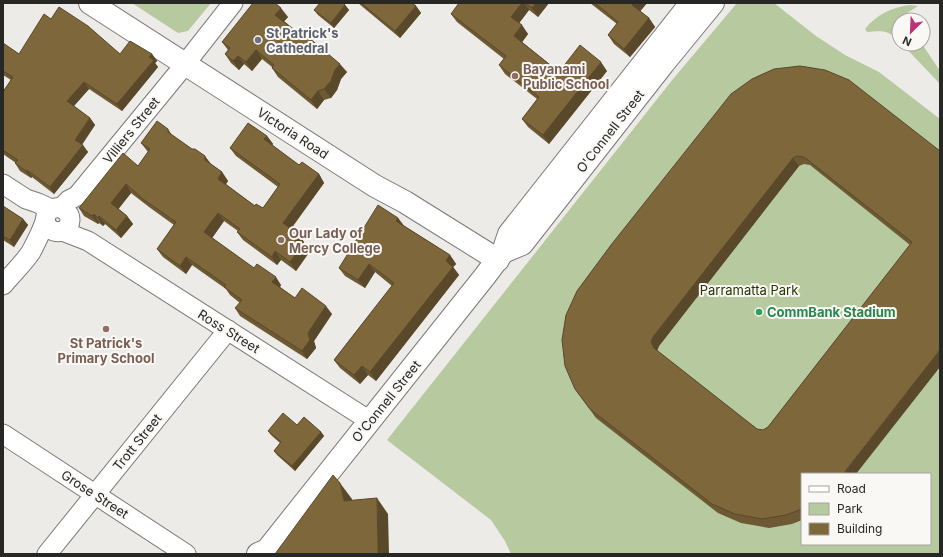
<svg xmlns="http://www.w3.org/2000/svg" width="943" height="557" viewBox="0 0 943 557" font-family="Inter,sans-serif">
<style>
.green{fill:#b7c99f;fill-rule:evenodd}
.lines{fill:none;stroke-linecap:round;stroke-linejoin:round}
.minor-casing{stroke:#7a7976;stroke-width:21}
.major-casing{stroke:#7a7976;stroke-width:24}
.minor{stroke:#fff;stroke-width:19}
.major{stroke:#fff;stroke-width:22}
.wall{fill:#6d5934;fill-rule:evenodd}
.shaded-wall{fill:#59482a}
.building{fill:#7f673c;stroke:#59482a;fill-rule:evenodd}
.worship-dot{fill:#6b7280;stroke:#faf8f5;stroke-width:1.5}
.education-dot{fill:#8d6e63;stroke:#faf8f5;stroke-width:1.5}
.leisure-dot{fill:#2e9e5b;stroke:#faf8f5;stroke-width:1.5}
.labels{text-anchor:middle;stroke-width:4;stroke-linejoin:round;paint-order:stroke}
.worship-label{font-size:13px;font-weight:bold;fill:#5b616d;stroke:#faf8f5;text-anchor:start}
.education-label{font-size:13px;font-weight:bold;fill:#785e54;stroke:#faf8f5;text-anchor:start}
.street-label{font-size:13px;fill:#272725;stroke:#faf8f5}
.park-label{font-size:13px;fill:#253600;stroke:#faf8f5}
.leisure-label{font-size:13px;font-weight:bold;fill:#27864d;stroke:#faf8f5;text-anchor:start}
</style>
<rect width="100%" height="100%" fill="#edebe8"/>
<!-- green -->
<g class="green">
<path d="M132,3H211L188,31L178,33Z"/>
<path d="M737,3H774L816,36L845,55L879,72L940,119V554H511L505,541L491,520L387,440L673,79ZM802,474H930V544H802Z"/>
<path d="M910,5L918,6L904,15L907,20H899V41C888,29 881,31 867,32L865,29C876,15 892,7 910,5Z"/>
<path d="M902,44H922L940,71V84Z"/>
</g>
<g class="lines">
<!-- minor casing -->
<g class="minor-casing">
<g id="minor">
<path d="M3,184L26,199L38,203L51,209"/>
<path d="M61,208L69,200L77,196L178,73L233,3"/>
<path d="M62,231L88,241L370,421"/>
<path d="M3,285C12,274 23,264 31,252C35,244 43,229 45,221C46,218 45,215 48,212C55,204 70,208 70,220C69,236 49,235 45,221"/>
<path d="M3,434L186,554"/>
<path d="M47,554L228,330"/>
</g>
</g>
<!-- major casing -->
<g class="major-casing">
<g id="major">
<path d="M90,3L375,186L405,202L498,260"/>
<path d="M503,252L522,244L663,64L713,3"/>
<path d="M258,554L267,550L485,276L503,252L509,234L691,3"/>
</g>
</g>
<!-- minor -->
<use href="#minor" class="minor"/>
<!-- major -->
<use href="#major" class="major"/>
</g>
<!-- wall -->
<g class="wall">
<path d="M358,3H412L416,6L421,13L400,38Z"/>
<path d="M459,3H549L538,17L529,10L519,23L528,34L522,42L559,72L607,71L549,144L528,127L522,119L537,99L505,74L499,65L504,59L457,22L451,14Z"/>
<path d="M590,3H647L640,11L649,18L655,27L630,57L614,44L608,35L617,24Z"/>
<path d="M262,4L288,17L284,21L347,72L341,79L337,90L331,98L324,100L317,109L278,77L272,68V67L262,59L252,71L244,64L239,70L231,63L225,54L228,50L222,42Z"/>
<path d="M345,5L349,10L334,28L318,15L314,10Z"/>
<path d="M51,19L120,54H152L157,61L155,63L158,67L122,111L89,89L74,106L90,118L95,125L82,145L88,152L54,194L32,177L31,178L20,171L15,163H16L3,154V91L11,80L3,75V43L19,54Z"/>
<path d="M825,70L940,151V367L802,474V520L792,524L769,528L741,523L718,513L596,418L575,389ZM804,164L810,165L910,245L768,427L763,430L757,429L657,351L659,346L799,166Z"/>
<path d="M168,129L172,135L222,172L228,181L226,184L255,206L263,208L278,187L236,156L230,148L267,136L273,144L272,145L299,165L319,174L324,183L291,229L304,242L301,245L308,254L296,271L281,260L277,265L243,240L237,232L238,231L224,221L212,238L254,268L281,285L280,287L295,298L332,314L314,341L316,348L307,359L240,316L235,308L240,303L230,295L226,289L192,265L186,274L163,257L157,249L174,225L149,207L131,193L118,209L127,216L133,224L121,238L105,224L103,226L99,223L98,224L84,216L79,208L138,166L148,152L141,143Z"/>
<path d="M3,206L23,219L28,225L14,247L3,240Z"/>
<path d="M398,218L403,225L450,255L456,264L453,267L459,275L376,381L368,375L360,384L340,368L334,360L392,286L375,272L365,288L345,276L339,268Z"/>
<path d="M297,425L321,432L324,436L295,471L277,455L274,451L280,443L271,435L268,431Z"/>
</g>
<!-- shaded-wall -->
<g class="shaded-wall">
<path d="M522,3H524L529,10L517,26L511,17Z"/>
<path d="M536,3H549L538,17L532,8Z"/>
<path d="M634,3H647L638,14L632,5Z"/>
<path d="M345,5L349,10L334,28L331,23Z"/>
<path d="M416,6L421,13L400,38L395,31Z"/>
<path d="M281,8L288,17L282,24L275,15Z"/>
<path d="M649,18L655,27L630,57L624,49Z"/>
<path d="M522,25L528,34L520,45L514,36Z"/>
<path d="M256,50L262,59L252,71L246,62Z"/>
<path d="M152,54L157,61L155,63L158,67L122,111L117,104Z"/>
<path d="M238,56L244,64L239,70L233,61Z"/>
<path d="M601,62L607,71L549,144L543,135Z"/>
<path d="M340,64L347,72L341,79L337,90L331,98L324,89L335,70Z"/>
<path d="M84,82L89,89L72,108L67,101Z"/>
<path d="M318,91L324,100L317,109L311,100Z"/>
<path d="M90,118L95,125L80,147L75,140Z"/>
<path d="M267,136L273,144L270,148L264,139Z"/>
<path d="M83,145L88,152L54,194L50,187Z"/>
<path d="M205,156L211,164L205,160Z"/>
<path d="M793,158L799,166L659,346L657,351L654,348L651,342L653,337Z"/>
<path d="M27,170L32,177L31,178L26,171Z"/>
<path d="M222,172L228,181L224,187L218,179Z"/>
<path d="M319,174L324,183L289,231L283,223Z"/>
<path d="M126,184L131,193L117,211L111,203Z"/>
<path d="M218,213L224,221L210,241L204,232Z"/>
<path d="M94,214L99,223L98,224L92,216Z"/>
<path d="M99,216L105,224L103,226L98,218Z"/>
<path d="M127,216L133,224L121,238L116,230Z"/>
<path d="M398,218L405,227L396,221Z"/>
<path d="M23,219L28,225L14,247L10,240Z"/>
<path d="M298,234L304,242L300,248L294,239Z"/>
<path d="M302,246L308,254L296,271L290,262Z"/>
<path d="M275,251L281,260L277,265L272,257Z"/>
<path d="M450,255L456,264L453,267L459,275L376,381L370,372Z"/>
<path d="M186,257L192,265L186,274L180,266Z"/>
<path d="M369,264L375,272L365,288L358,280Z"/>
<path d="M276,277L281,285L278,290L272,282Z"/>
<path d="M326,306L332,314L314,341L316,348L307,359L302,351L308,333Z"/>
<path d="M940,350V367L856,474H843Z"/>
<path d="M362,366L368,375L360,384L354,375Z"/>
<path d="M321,432L324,436L295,471L292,466Z"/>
<path d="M340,483L352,499L355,517L344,501Z"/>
<path d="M377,498L388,514L389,554H378Z"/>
</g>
<!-- building -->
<g class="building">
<path d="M253,3H260L262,4L263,3H275L281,8L275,15L299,34L301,31L340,64L335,70L331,81L324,89L318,91L311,100L272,68L274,65L256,50L246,62L238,56L233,61L225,54L230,48L222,42Z"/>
<path d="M320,3H343L345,5L331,23L314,10Z"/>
<path d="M361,3H412L416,6L395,31Z"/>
<path d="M459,3H522L511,17L522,25L514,36L559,72L580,45L601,62L543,135L522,119L539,97L499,65L506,56L451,14Z"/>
<path d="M525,3H536L532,8Z"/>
<path d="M595,3H634L632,5L649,18L624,49L608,35L618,22Z"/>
<path d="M59,7L88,26L120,54L130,41L152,54L149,57L154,60L117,104L84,82L67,101L90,118L75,140L83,145L50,187L27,170L26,171L15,163L18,160L3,150V92L13,77L3,71V43L19,54L44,14L51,19Z"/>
<path d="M800,66L825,70L849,80L940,151V350L843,474H802V509L786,515L762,519L735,514L712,504L590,409L575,389L565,366L562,340L566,315L577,291L611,245L731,94L752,79L774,69ZM798,156L804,157L912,242L768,427L763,430L757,429L654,348L651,342L653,337L793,158Z"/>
<path d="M157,121L168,129V132L192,149H195L205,156V160L222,172L218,179L255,206L256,204L263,208L280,184L230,148L248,123L267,136L264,139L299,165L302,162L319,174L283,223L298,234L294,239L302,246L290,262L275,251L272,257L237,232L240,229L218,213L204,232L254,268L257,264L276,277L272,282L295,298L302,288L326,306L308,333L310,340L302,351L235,308L242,300L224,287L226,285L186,257L180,266L157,249L176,222L143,199L126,184L111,203L127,216L116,230L99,216L98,218L94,214L92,216L79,208L123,153L138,166L150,149L141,143Z"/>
<path d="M378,205L398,218L396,221L450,255L446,261L453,267L370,372L362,366L354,375L334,360L394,283L369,264L358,280L339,268Z"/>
<path d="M3,206L23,219L10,240L3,236Z"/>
<path d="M283,413L297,425L304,417L321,432L292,466L274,451L281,442L268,431Z"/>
<path d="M333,475L340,483L344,501L377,498L378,554H275Z"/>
</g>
<!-- markers -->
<circle class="worship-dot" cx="258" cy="40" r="4"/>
<g class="education-dot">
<circle cx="515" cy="76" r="4"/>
<circle cx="281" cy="240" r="4"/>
<circle cx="106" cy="329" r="4"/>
</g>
<circle class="leisure-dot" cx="759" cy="312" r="4"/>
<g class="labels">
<!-- worship labels -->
<g class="worship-label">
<text x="266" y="38">St Patrick's<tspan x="266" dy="15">Cathedral</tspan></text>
</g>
<!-- education labels -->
<g class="education-label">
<text x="523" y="74">Bayanami<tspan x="523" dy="15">Public School</tspan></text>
<text x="289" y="238">Our Lady of<tspan x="289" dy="15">Mercy College</tspan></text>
<text x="106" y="348" text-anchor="middle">St Patrick's<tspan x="106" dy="15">Primary School</tspan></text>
</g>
<!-- street labels -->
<g class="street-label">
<text transform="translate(131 130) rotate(-51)" y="5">Villiers Street</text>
<text transform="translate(610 131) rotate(-52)" y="5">O'Connell Street</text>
<text transform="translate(293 133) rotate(33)" y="5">Victoria Road</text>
<text transform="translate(229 331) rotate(32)" y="5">Ross Street</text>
<text transform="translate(386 401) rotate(-51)" y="5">O'Connell Street</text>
<text transform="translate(137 442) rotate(-51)" y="5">Trott Street</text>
<text transform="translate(95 494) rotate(33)" y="5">Grose Street</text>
</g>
<!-- park labels -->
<g class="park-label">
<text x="749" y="295">Parramatta Park</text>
</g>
<!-- leisure labels -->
<g class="leisure-label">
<text x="767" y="317">CommBank Stadium</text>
</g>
</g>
<!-- border -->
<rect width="943" height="557" fill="none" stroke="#272725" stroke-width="8"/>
<!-- legend -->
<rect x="801" y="473" width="130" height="72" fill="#faf8f5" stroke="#a6a4a2"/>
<rect x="809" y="486" width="20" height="6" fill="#ffffff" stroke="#a6a4a2"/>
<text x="837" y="493" font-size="12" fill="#272725">Road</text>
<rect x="809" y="503" width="20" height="12" fill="#b7c99f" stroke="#a6a4a2"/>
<text x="837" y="513" font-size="12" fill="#272725">Park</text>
<rect x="809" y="523" width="20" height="12" fill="#7f673c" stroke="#a6a4a2"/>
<text x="837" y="533" font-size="12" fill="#272725">Building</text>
<!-- north arrow -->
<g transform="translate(911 32) rotate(204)"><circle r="19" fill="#faf8f5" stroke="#a6a4a2"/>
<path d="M0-3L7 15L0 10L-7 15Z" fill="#b93479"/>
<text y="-6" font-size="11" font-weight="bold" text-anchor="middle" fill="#272725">N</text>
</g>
</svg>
